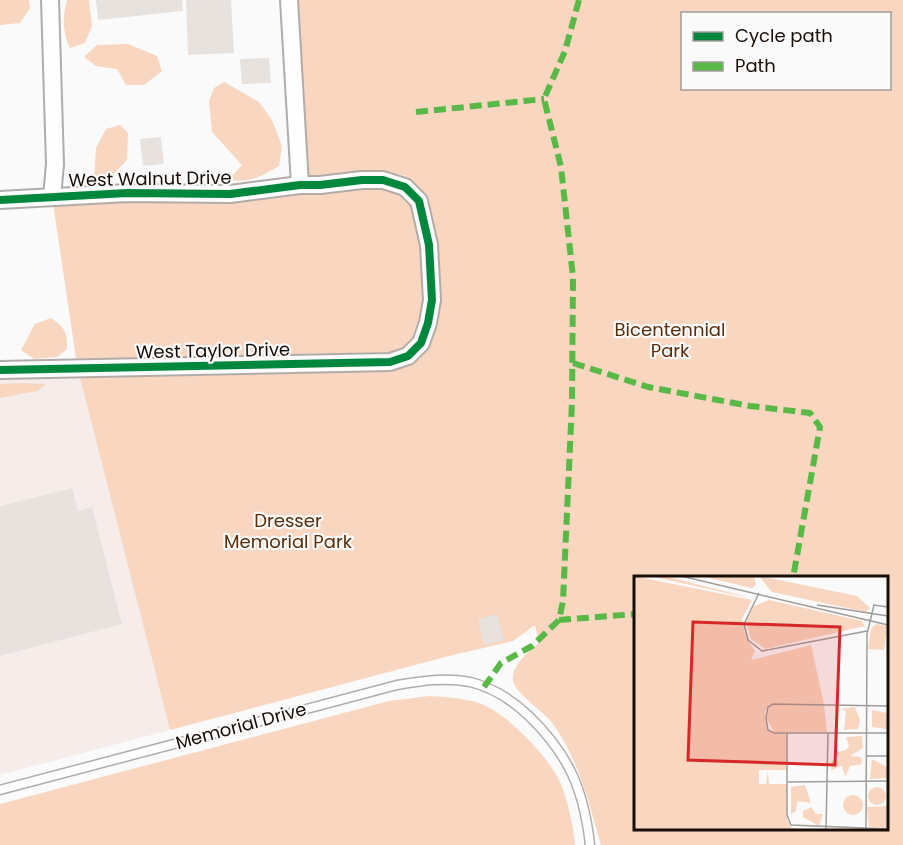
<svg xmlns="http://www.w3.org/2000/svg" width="903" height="845" viewBox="0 0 903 845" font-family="Poppins,sans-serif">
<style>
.commercial{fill:#f6edeb}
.green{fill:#f8d6bf;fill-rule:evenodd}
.building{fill:#e8e2de}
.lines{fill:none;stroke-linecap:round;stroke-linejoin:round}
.service-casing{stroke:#b2aca9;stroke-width:11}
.minor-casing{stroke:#b2aca9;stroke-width:20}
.service{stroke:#fefefe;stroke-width:8}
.minor{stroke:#fefefe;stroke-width:16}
.quiet{stroke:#58b947;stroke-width:6;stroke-dasharray:12 6;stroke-linecap:butt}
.cycleway-casing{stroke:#fafafa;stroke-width:11}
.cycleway{stroke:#00873e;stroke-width:8}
.labels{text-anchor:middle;stroke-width:4.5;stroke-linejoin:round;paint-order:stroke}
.street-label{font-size:18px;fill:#190e07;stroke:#fafafa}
.park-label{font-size:18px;fill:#592d09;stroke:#fafafa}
.inset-road{fill:none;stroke:#a09c99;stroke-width:1.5}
.view{fill:#d62828;fill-opacity:0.15;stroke:#d62828;stroke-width:3}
.inset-edge{fill:none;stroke:#190e07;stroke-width:3}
</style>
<rect width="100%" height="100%" fill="#fafafa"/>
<!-- commercial -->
<path class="commercial" d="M79,374L170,730L0,775V376Z"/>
<!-- green -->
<g class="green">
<path d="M0,0H29L30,8L20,23L0,25Z"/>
<path d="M67,0H89L92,26L85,43L70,48C63,35 62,15 67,0Z"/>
<path d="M297,0H903V845H601C589,803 579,760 553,724C544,711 514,693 513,680C512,664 528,653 539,643L535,625L513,641L449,656L170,730L79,374L386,367L434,330L438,318V301L424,197C419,189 414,181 405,176C389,168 325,177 304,178ZM682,14H890V88H682ZM636,578H886V828H636Z"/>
<path d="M128,44L157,56L162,71L144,85H126L117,69L96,66L84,57L97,45Z"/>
<path d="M224,82L259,102L272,120L282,146L279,166C260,177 250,183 228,180L242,165L212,132L209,101L214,88Z"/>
<path d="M120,125L128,133L127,160L111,177L94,178L96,148L106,129Z"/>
<path d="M382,187L401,193L412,207L422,234L427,295L416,339L403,350L389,356L77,365L53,203Z"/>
<path d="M51,318C65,328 67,331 67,349L57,357L34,359L21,350L35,324Z"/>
<path d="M20,383L46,384L37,391L0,398V384Z"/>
<path d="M429,696C446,697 462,698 479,703C507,713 548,756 560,782C568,801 573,825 575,845H0V804L389,701Z"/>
</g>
<!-- building -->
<g class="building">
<path d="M96,0H182L183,11L98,20Z"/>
<path d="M186,0H231L234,53L188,55Z"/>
<path d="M269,58L271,83L242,84L240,59Z"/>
<path d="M161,137L164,164L143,166L140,139Z"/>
<path d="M72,488L78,511L92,507L122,624L0,656V506Z"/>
<path d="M497,614L504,640L484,645L478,619Z"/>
</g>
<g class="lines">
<!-- service casing -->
<g class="service-casing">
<path id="service" d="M0,790L397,685C421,681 445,677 470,682C492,687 513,701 529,716C569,755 584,790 590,845"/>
</g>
<!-- minor casing -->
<g class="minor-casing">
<g id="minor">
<path d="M50,0L55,164L52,197"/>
<path d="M289,0L300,185"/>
<path d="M0,200L127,193L230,194L300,185H320L362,180H383L405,187L419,201L429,245L432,300L428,323L421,343L408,356L390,362L0,370"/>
</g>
</g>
<!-- service -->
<use href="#service" class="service"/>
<!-- minor -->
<use href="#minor" class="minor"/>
<!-- quiet -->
<g class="quiet">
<path d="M416,112L544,99"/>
<path d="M573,363L648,387L750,406L810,413L820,427L793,578"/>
<path d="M559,620L636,614"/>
<path d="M484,687L501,663L532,646L559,620L563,601L572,402L573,277L561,167L544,99L565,51L579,0"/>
</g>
<!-- cycleway casing -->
<g class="cycleway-casing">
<path id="cycleway" d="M0,200L127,193L230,194L300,185H320L362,180H383L405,187L419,201L429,245L432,300L428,323L421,343L408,356L390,362L0,370"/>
</g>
<!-- cycleway -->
<use href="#cycleway" class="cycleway"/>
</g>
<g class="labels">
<!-- street labels -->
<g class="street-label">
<text transform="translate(150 179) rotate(-1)" y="6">West Walnut Drive</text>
<text transform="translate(213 351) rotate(-1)" y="6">West Taylor Drive</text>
<text transform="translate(241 726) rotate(-15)" y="6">Memorial Drive</text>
</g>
<!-- park labels -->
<g class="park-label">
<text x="670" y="336">Bicentennial<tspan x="670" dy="21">Park</tspan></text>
<text x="288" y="527">Dresser<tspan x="288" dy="21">Memorial Park</tspan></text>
</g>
</g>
<!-- overview -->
<g transform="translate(634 576)">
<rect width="254" height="254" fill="#fafafa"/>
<path d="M0,0L118,24L108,43L112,62L121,75L117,84L177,69L190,128L135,129L131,135L133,154L152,158V194H125V208H132L134,195L135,208H153V244L158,252L172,253H0ZM16,0H30L118,22L97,18ZM66,0H120L122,9L118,12ZM125,0L223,20L236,32L232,36L138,16ZM135,24L228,45L231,50L131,73L117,63L112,45L120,30ZM242,48L253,50L250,74L234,73L237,53ZM140,129H190L193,156H140L133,143L135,131ZM221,131L226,144L224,153L210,154L212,135L207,133ZM238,134L253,137V153L238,151ZM228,160L229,172L216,180L227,181L228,188L216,190L211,201L208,190L197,194L198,185L205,184L202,176L212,174L215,170L212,161ZM238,183L253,191V202L236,203ZM171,209L177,227L163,225L162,235L157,238V211ZM234 220a9 9 0 1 1 18 0a9 9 0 1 1-18 0ZM209 229a10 10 0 1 1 20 0a10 10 0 1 1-20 0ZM253,230V252L235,251L233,231ZM177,231L182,238H189L185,250L169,241V235Z" fill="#f8d6bf"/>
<path class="inset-road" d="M47,0L254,49M125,17L110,48L114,64L128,75L233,55M183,29L254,40M254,130L139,128L134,131L132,142L134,154L140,157H254M153,157V239L157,249L254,253M233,180H254M154,206L254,205M192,253L194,157M232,253L233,58L240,29L254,31"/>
<path class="view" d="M59,46L206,51L201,189L54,184Z"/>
<rect width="254" height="254" class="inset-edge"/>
</g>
<!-- legend -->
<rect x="681" y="12" width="210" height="78" fill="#fafafa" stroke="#a09c99" stroke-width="1.5"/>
<rect x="693" y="32" width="30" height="9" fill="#00873e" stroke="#a09c99" stroke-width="1.5"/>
<text x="735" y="42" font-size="18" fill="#190e07">Cycle path</text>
<rect x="693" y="62" width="30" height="9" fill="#58b947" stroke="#a09c99" stroke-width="1.5"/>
<text x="735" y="72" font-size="18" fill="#190e07">Path</text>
</svg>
